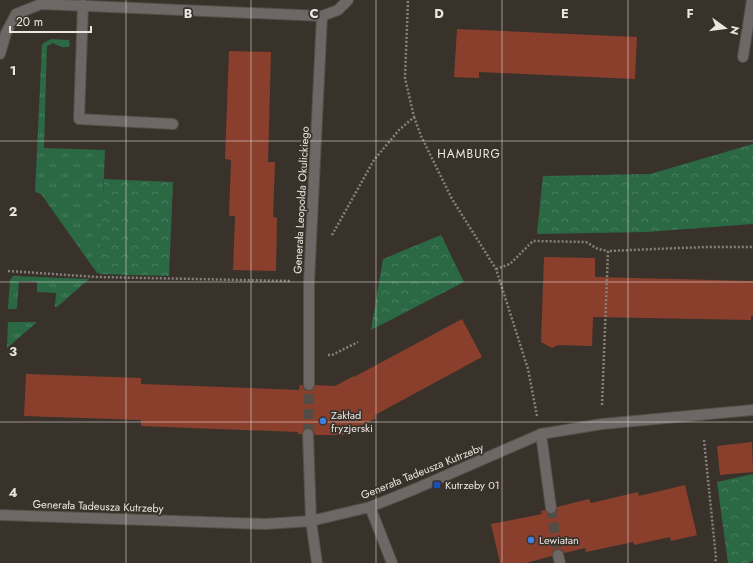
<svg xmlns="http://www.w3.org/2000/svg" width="753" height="563" viewBox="0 0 753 563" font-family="Jost,sans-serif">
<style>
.grass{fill:url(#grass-tufts)}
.park{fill:url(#park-crowns)}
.building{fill:#8a3f2d}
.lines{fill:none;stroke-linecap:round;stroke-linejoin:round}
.minor-tunnel{stroke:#544d46;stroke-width:10;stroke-dasharray:10 5;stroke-linecap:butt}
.service-casing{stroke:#554f48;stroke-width:12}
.minor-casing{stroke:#554f48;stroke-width:12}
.path{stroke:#87807b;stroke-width:2.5;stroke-dasharray:2 2;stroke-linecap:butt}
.service{stroke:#6d6766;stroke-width:10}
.minor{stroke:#6d6766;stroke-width:10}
.grid{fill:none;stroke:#ebe6e2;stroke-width:1;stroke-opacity:0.55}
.shop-dot{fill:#3f7fe0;stroke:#39322b;stroke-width:1.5}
.transit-dot{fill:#1a4fb4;stroke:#39322b;stroke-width:1.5}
.labels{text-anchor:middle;stroke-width:3.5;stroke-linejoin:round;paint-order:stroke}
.street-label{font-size:11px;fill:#ebe6e2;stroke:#39322b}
.poi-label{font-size:11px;fill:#ebe6e2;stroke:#39322b;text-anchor:start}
.neighbourhood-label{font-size:12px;letter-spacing:1px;fill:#ebe6e2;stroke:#39322b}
.grid-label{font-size:13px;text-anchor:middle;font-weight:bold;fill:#ebe6e2;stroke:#39322b;stroke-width:3.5;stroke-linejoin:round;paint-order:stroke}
</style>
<defs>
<pattern id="grass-tufts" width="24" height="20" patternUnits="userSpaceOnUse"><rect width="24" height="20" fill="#2b6945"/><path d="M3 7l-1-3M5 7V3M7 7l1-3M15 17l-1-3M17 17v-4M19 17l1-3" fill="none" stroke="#4a7e60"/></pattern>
<pattern id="park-crowns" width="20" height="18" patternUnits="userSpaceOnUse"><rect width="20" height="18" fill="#2b6945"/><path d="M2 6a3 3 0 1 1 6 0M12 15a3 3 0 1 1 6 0" fill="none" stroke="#4a7e60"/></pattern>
</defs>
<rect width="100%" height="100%" fill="#39322b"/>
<!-- grass -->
<g class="grass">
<path d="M51,39L69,40L70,46C64,49 59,46 53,43L47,46L44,148L105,150L100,273H97L41,194L35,192L42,44Z"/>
<path d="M13,276L89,279L57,307H55L56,293L37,292V282L19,281L17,307L16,309H8L10,280Z"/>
<path d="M8,322H37L7,348Z"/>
</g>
<!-- park -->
<g class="park">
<path d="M753,144V224L646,232L537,234L543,176L650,174Z"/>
<path d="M104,179L173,182L169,276L99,274Z"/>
<path d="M441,235L464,282L371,330L383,259Z"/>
<path d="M753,474V561L747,563H728L717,482Z"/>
</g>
<!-- building -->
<g class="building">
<path d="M457,29L637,37L635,79L479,72V78L454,77Z"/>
<path d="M229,51L271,52L268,162H275L273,217L277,218L276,271L233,270L235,216H229L231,160L225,159Z"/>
<path d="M544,257L595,258V277L753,281V316H751V320L593,317L592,346L558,345L552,348L541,342Z"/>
<path d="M462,319L482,357L375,415L376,418L343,435H315L313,430L308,428L304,429L302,434H298V432L141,426V420L24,416L26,374L141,378V384L299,390L300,385H302L305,390L309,391L314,389L315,385L335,386L354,376V377Z"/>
<path d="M752,442L753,472L720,475L717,446Z"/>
<path d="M685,485L697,535L671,541L670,537L634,545L633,542L586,552L585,548L564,553L562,550L557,549L553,551L552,556L526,563H500L491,524L542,514L541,511L545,510L548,514H552L557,511V507L589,499L591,503L638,492L639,496Z"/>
</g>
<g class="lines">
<!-- minor-tunnel -->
<g class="minor-tunnel">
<path d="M308,434L309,385"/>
<path d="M551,508L558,555"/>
</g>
<!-- service casing -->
<g class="service-casing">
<g id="service">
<path d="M83,5L79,119L173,124"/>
<path d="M743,57L752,0"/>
<path d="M311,521L317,563"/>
</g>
</g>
<!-- minor casing -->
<g class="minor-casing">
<g id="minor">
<path d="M0,54L6,33L16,14L41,4L322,16L338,10L348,0"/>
<path d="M309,385V282L322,16"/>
<path d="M308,434L311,521"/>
<path d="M541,434L551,508"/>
<path d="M370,507L392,563"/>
<path d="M0,515L265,524L311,521L370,507L415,489L541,434L602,424L753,410"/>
<path d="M558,555L560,563"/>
</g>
</g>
<!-- path -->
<g class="path">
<path d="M414,117L421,136L452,199L496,269L528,369L537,416"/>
<path d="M332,235L374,160L399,130L414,117L405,78L408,0"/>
<path d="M496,269L510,264L533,241L586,242L598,249L608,251"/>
<path d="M8,271L97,277L291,281"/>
<path d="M328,355H332L358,342"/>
<path d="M602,405L608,251L705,247H753"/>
<path d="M704,440L716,558L715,563"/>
</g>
<!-- service -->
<use href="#service" class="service"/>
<!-- minor -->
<use href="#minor" class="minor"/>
</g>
<!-- grid -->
<path class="grid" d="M126,0V563M251,0V563M376,0V563M502,0V563M628,0V563M0,141H753M0,282H753M0,422H753"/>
<!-- markers -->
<g class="shop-dot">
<circle cx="323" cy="421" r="4"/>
<circle cx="531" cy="540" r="4"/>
</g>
<rect class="transit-dot" x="433" y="481" width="8" height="8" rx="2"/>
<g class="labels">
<!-- street labels -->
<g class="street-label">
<text transform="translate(301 200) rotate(-87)" y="4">Generała Leopolda Okulickiego</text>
<text transform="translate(422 471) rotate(-22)" y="4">Generała Tadeusza Kutrzeby</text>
<text transform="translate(98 506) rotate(2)" y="4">Generała Tadeusza Kutrzeby</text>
</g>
<!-- poi labels -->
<g class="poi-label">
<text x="331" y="419">Zakład<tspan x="331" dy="13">fryzjerski</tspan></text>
<text x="445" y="489">Kutrzeby 01</text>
<text x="539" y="544">Lewiatan</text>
</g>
<!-- neighbourhood labels -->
<g class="neighbourhood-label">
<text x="469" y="158">HAMBURG</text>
</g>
</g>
<g class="grid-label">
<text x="188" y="18">B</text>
<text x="314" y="18">C</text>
<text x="439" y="18">D</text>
<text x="565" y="18">E</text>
<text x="690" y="18">F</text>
<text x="13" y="75">1</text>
<text x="13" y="216">2</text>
<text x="13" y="356">3</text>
<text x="13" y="497">4</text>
</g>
<!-- north arrow -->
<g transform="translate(725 28) rotate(104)" stroke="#39322b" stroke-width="3" paint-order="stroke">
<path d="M0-3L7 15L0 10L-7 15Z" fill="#ebe6e2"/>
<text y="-6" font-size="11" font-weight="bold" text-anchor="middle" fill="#ebe6e2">N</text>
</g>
<!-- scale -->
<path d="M10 26v6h81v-6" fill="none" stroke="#ebe6e2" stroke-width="2"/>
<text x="16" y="26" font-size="12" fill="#ebe6e2" stroke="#39322b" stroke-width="3" paint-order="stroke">20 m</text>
</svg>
